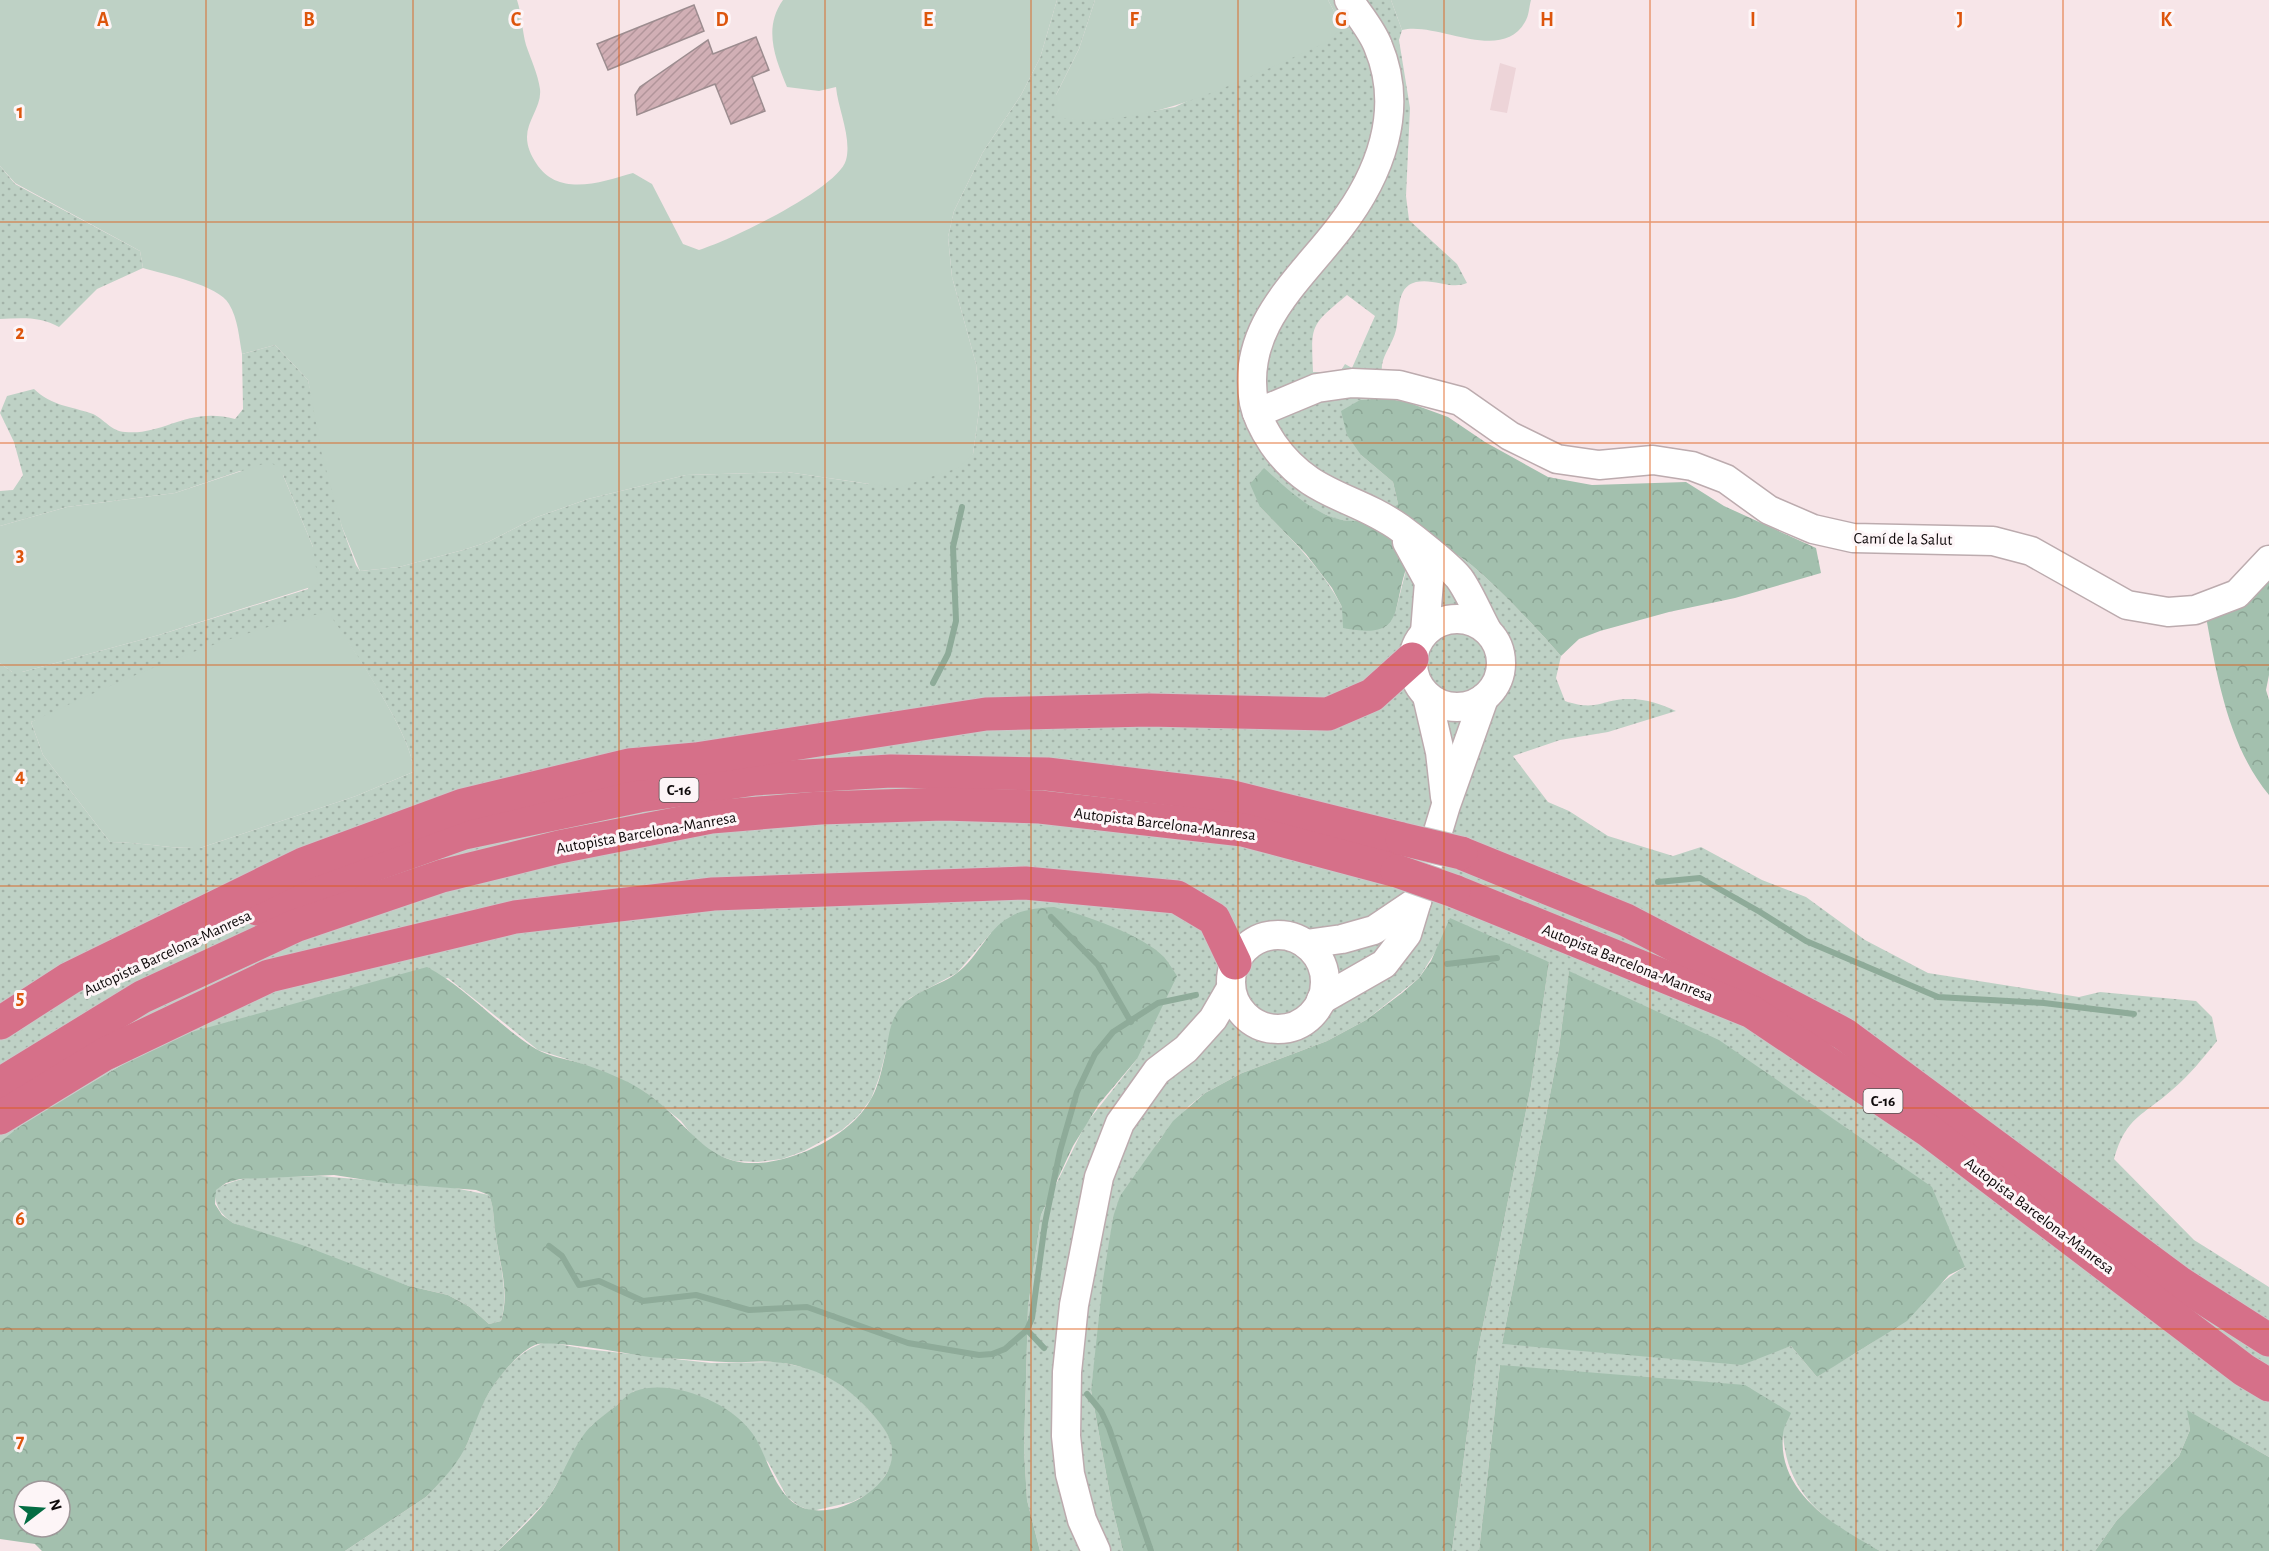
<svg xmlns="http://www.w3.org/2000/svg" width="2269" height="1551" viewBox="0 0 2269 1551" font-family="'Alegreya Sans',sans-serif">
<style>
.built{fill:#edd4d8}
.grass{fill:url(#grass-dots);fill-rule:evenodd}
.forest{fill:url(#forest-crowns);fill-rule:evenodd}
.garden{fill:#bed1c5}
.lines{fill:none;stroke-linecap:round;stroke-linejoin:round}
.stream{stroke:#8eab99;stroke-width:6}
.building{fill:url(#building-hatch);stroke:#9c8c8f;stroke-width:1.5}
.minor-casing{stroke:#bcabae;stroke-width:31}
.highway-casing{stroke:#cac9c9;stroke-width:35}
.minor{stroke:#fff;stroke-width:28}
.highway{stroke:#d67089;stroke-width:33}
.highway-bridge-casing{stroke:#cac9c9;stroke-width:35;stroke-linecap:butt}
.highway-bridge{stroke:#d67089;stroke-width:33}
.grid{fill:none;stroke:#dd550c;stroke-width:1.5;stroke-opacity:0.55}
.labels{text-anchor:middle;stroke-width:6;stroke-linejoin:round;paint-order:stroke}
.shield{fill:#fdf5f7;stroke:#565052;stroke-width:1.5}
.shield-label{font-size:15px;font-weight:bold;fill:#0f0a0b}
.street-label{font-size:16px;fill:#0f0a0b;stroke:#fdf5f7}
.grid-label{font-size:20px;text-anchor:middle;font-weight:bold;fill:#dd550c;stroke:#fdf5f7;stroke-width:6;stroke-linejoin:round;paint-order:stroke}
</style>
<defs>
<pattern id="grass-dots" width="8" height="8" patternUnits="userSpaceOnUse" patternTransform="scale(1.5)"><rect width="8" height="8" fill="#bed1c5"/><path d="M2 2h.1M6 6h.1" fill="none" stroke="#a2b2a8" stroke-width="1.8" stroke-linecap="round"/></pattern>
<pattern id="forest-crowns" width="20" height="18" patternUnits="userSpaceOnUse" patternTransform="scale(1.5)"><rect width="20" height="18" fill="#a3c0ae"/><path d="M2 6a3 3 0 1 1 6 0M12 15a3 3 0 1 1 6 0" fill="none" stroke="#8ba494"/></pattern>
<pattern id="building-hatch" width="6" height="6" patternUnits="userSpaceOnUse" patternTransform="scale(1.5)"><rect width="6" height="6" fill="#d1afb5"/><path d="M-1 1l2-2M0 6l6-6M5 7l2-2" fill="none" stroke="#b2959a"/></pattern>
</defs>
<rect width="100%" height="100%" fill="#f7e5e8"/>
<!-- built -->
<path class="built" d="M1500,63L1516,68L1507,113L1490,110Z"/>
<!-- grass -->
<g class="grass">
<path d="M1057,0H1095L1079,49L1056,95L1073,119L1132,115L1175,107L1342,26L1328,0H1391L1402,30L1399,40L1410,108L1406,196L1409,220L1457,264L1467,283C1451,290 1434,278 1416,282C1395,287 1400,314 1396,330C1393,343 1384,353 1382,365C1381,376 1383,388 1383,398L1360,400L1361,455L1393,482L1398,504C1362,532 1332,523 1297,498L1260,507C1290,538 1322,568 1342,607L1396,610L1407,566C1420,562 1437,553 1451,553C1467,552 1547,639 1561,656L1556,678L1565,701C1598,712 1601,699 1630,699C1647,699 1661,704 1676,711L1608,732L1560,740L1513,756L1548,802L1569,811L1608,836L1673,856L1701,847L1762,880L1806,897L1865,940L1928,973L2079,997L2100,992L2196,1001L2212,1017L2217,1041C2203,1058 2189,1076 2172,1090C2143,1116 2126,1116 2114,1159L2194,1240L2269,1287V1457L2188,1411L2190,1430L2179,1456L2117,1520L2095,1551H1880C1829,1525 1787,1496 1783,1434L1500,1365L1479,1551H1452L1477,1355L1531,1086L1549,962L1442,941L1419,978L1366,1020L1327,1041L1242,1073L1205,1093L1189,1106L1160,1139L1113,1217L1091,1390L1112,1506L1123,1551H1040L1027,1500L1024,1450L1028,1307L1041,1215L1085,1125L1137,1059L1124,932L1102,925L991,933L957,973L910,998L895,1016L879,1078L871,1099L858,1116L842,1130L804,1151L782,1159L758,1162L735,1161L713,1154L695,1139L681,1121L645,1092L582,1064L538,1050L448,978L144,1050L0,1142V663L12,672H22L159,635L308,589L313,547L283,475L240,471L175,493L67,507L0,526V491L13,490L23,475L14,442L0,413L7,396L34,389C52,406 70,406 93,414C104,419 111,431 125,432C163,436 188,406 235,419L243,409L242,354L275,345L308,380L342,527L356,565L360,571L399,567L463,550L488,542L537,517L588,499L686,475L787,472L869,484L973,454L980,403L976,364L952,277L948,237L954,211L983,152L1021,95L1040,58ZM1347,295L1375,316L1352,368L1345,364L1340,372H1313C1311,324 1310,326 1347,295ZM327,613C347,639 418,743 413,772L356,796L200,848C170,849 141,842 110,842L43,755L31,722ZM1569,972L1965,1267C1936,1282 1914,1312 1887,1332C1865,1349 1840,1361 1817,1377L1791,1346L1773,1352L1502,1344L1559,1048Z"/>
<path d="M0,166L15,184L140,251L143,268L97,289L59,327C41,316 20,318 0,319Z"/>
<path d="M320,1176L450,1187L489,1195C495,1209 493,1222 496,1237C500,1265 509,1293 501,1321L489,1324L470,1307L448,1295L409,1286L233,1223C220,1213 215,1207 215,1190C244,1171 287,1178 320,1176Z"/>
<path d="M547,1342L586,1349L711,1363L779,1362L821,1371L856,1396L883,1426L890,1439L893,1453L891,1466L876,1490L852,1502L812,1511L799,1506L787,1497L768,1462L702,1397L674,1389L634,1391L591,1426L547,1500L498,1551H345L426,1497C441,1482 455,1465 466,1446C471,1437 473,1426 477,1416C490,1386 514,1350 547,1342Z"/>
</g>
<!-- forest -->
<g class="forest">
<path d="M1383,398L1407,402L1448,417L1485,442L1548,477L1592,485L1686,482L1724,506L1816,548L1821,573L1735,598L1669,612L1600,631L1579,639L1561,656C1547,639 1467,552 1451,553C1437,553 1420,562 1407,566C1391,611 1406,640 1343,628L1342,607L1332,588L1306,554L1260,507L1250,484L1264,468C1304,504 1346,545 1398,504L1393,482L1361,455L1347,435L1341,411L1360,400Z"/>
<path d="M2269,581V675L2266,690L2269,700V795C2229,747 2217,677 2206,617Z"/>
<path d="M1054,907C1084,915 1143,935 1164,957C1169,963 1173,970 1177,976L1137,1059L1099,1104L1073,1146L1041,1215L1028,1307L1024,1450L1027,1500L1040,1551H498C514,1535 532,1519 546,1501C563,1478 571,1448 590,1427C598,1419 608,1412 617,1405C622,1400 629,1393 635,1391C674,1378 736,1404 756,1439C768,1460 776,1494 799,1506C831,1523 902,1488 891,1444C888,1432 880,1423 873,1415C840,1375 798,1358 746,1362C728,1363 712,1361 695,1360C677,1358 660,1359 643,1356C625,1353 547,1339 535,1345C519,1352 504,1371 494,1385C481,1403 476,1423 468,1442C459,1463 441,1482 426,1497L345,1551H42L35,1544L0,1539V1142L28,1120L166,1039L427,967C467,988 497,1025 536,1049C550,1057 568,1059 583,1064C604,1071 627,1080 645,1092C696,1127 708,1178 783,1159C815,1151 855,1129 871,1099C878,1087 881,1073 884,1060C888,1046 888,1029 895,1016C908,991 937,988 957,973C978,958 987,929 1010,917C1023,909 1039,908 1054,907ZM334,1175L386,1183L476,1190L489,1195C495,1210 493,1222 496,1237C500,1265 510,1293 501,1321L489,1324L470,1307L448,1295L409,1286L302,1245L233,1223L222,1215L215,1204L216,1190L226,1183L240,1179ZM24,1491H60V1527H24Z"/>
<path d="M1450,918L1549,962L1531,1086L1477,1355L1452,1551H1123L1112,1506L1091,1390L1103,1280L1113,1217L1120,1196L1173,1121L1205,1093L1242,1073L1327,1041L1366,1020L1402,993L1419,978L1431,961Z"/>
<path d="M1569,971L1719,1040L1932,1187L1965,1267L1949,1275L1907,1321L1817,1377L1791,1346L1742,1365L1502,1344L1559,1048Z"/>
<path d="M1500,1365L1745,1385L1791,1413C1788,1420 1783,1428 1783,1435C1777,1493 1838,1528 1880,1551H1479Z"/>
<path d="M2187,1410L2269,1457V1551H2095L2117,1520L2179,1456L2190,1430Z"/>
</g>
<!-- garden -->
<g class="garden">
<path d="M0,0H517C522,15 522,30 526,45C531,60 538,74 540,89C542,106 527,120 527,137C527,147 531,155 536,163C558,198 602,182 633,173L652,184L683,244L699,250C729,241 839,188 846,160C852,138 838,109 836,87L819,91L787,87C775,58 763,28 783,0H1057L1040,58L1021,95L983,152L954,211L948,237L952,277L976,364L980,403L973,454L958,468L897,488L787,472L686,475L588,499L537,517L488,542L463,550L399,567L360,571L342,527L322,455L308,380L275,345L242,354C239,337 238,319 229,304C219,285 163,274 143,268L140,251L15,183L0,166Z"/>
<path d="M1095,0H1328L1342,26L1330,41C1248,76 1149,133 1057,117L1056,95L1079,49Z"/>
<path d="M1391,0H1531C1529,7 1529,16 1525,22C1501,64 1437,21 1402,30Z"/>
<path d="M269,462L280,468L313,547L318,581L314,586L159,635L22,672H12L0,663V526L67,507L175,493Z"/>
<path d="M328,612C347,639 418,743 413,772L356,796L200,848C170,849 140,842 110,842L43,755L31,722C127,677 224,634 328,612Z"/>
</g>
<g class="lines">
<!-- stream -->
<g class="stream">
<path d="M933,683L948,654L956,621L953,547L962,507"/>
<path d="M1658,882L1700,878L1760,912L1806,941L1938,997L2044,1003L2134,1014"/>
<path d="M1051,917L1098,965L1131,1022"/>
<path d="M1447,964L1497,958"/>
<path d="M549,1246L562,1256L579,1285L599,1281L643,1301L696,1295L749,1310L807,1307L908,1343L979,1355L992,1354L1005,1349L1027,1330L1032,1318L1045,1223L1060,1151L1077,1092L1095,1054L1113,1032L1158,1003L1196,995"/>
<path d="M1027,1330L1044,1348"/>
<path d="M1087,1394L1101,1411L1109,1428L1151,1551"/>
</g>
</g>
<!-- building -->
<g class="building">
<path d="M694,5L704,31L608,70L597,44Z"/>
<path d="M756,37L769,70L752,77L765,111L731,124L715,84L637,115L635,95L640,87L708,40L713,54Z"/>
</g>
<g class="lines">
<!-- minor casing -->
<g class="minor-casing">
<g id="minor">
<path d="M1349,0C1358,14 1372,30 1378,46C1405,110 1380,175 1340,227C1299,281 1240,327 1254,403C1257,418 1265,432 1273,444C1310,497 1354,495 1400,528C1415,539 1447,564 1459,578C1470,593 1478,614 1487,630"/>
<path d="M1257,413L1317,388L1352,383L1399,385L1460,401L1510,436L1557,459L1599,465L1653,460L1692,466L1726,479L1769,510L1813,529L1853,538L1993,541L2031,551L2127,605L2168,612L2195,610L2237,594L2269,560"/>
<path d="M1407,542L1429,582L1425,632"/>
<circle cx="1457" cy="663" r="44"/>
<path d="M1427,696L1440,752L1445,797"/>
<circle cx="1278" cy="982" r="47"/>
<path d="M1306,944L1342,939L1374,930L1417,901"/>
<path d="M1321,1000L1384,964L1407,934L1446,805L1484,698"/>
<path d="M1096,1551L1082,1520L1070,1474L1066,1436L1067,1372L1074,1305L1099,1177L1120,1123L1157,1071L1186,1049L1213,1019L1231,988"/>
</g>
</g>
<!-- highway casing -->
<g class="highway-casing">
<g id="highway">
<path d="M1461,853L1626,920L1844,1034L2180,1283L2269,1340"/>
<path d="M1454,891L1752,1012L1929,1131L2244,1370L2269,1385"/>
<path d="M257,909L287,896L464,833L639,796L755,779L891,771L1047,774L1229,796L1402,839"/>
<path d="M0,1023L70,978L303,864L463,805L629,765L696,759L986,714L1148,710L1328,714L1372,695L1412,659"/>
<path d="M0,1084L142,997L295,926L442,876L559,847L711,817L820,808L943,804L1040,807L1243,830L1397,871"/>
<path d="M0,1118L105,1054L269,976L515,917L713,894L1025,883L1177,897L1214,919L1235,963"/>
</g>
</g>
<!-- minor -->
<use href="#minor" class="minor"/>
<!-- highway -->
<use href="#highway" class="highway"/>
<!-- highway-bridge casing -->
<g class="highway-bridge-casing">
<g id="highway-bridge">
<path d="M1402,839L1461,853"/>
<path d="M1397,871L1454,891"/>
</g>
</g>
<!-- highway-bridge -->
<use href="#highway-bridge" class="highway-bridge"/>
</g>
<!-- grid -->
<path class="grid" d="M206,0V1551M413,0V1551M619,0V1551M825,0V1551M1031,0V1551M1238,0V1551M1444,0V1551M1650,0V1551M1856,0V1551M2063,0V1551M0,222H2269M0,443H2269M0,665H2269M0,886H2269M0,1108H2269M0,1329H2269"/>
<g class="labels">
<!-- shield labels -->
<g class="shield">
<rect x="659.5" y="778" width="39" height="24" rx="4.5"/>
<rect x="1863.5" y="1089" width="39" height="24" rx="4.5"/>
</g>
<g class="shield-label">
<text x="679" y="795">C-16</text>
<text x="1883" y="1106">C-16</text>
</g>
<!-- street labels -->
<g class="street-label">
<text transform="translate(1903 538) rotate(1)" y="6">Camí de la Salut</text>
<text transform="translate(1165 823) rotate(7)" y="6">Autopista Barcelona-Manresa</text>
<text transform="translate(646 832) rotate(-10)" y="6">Autopista Barcelona-Manresa</text>
<text transform="translate(167 952) rotate(-25)" y="6">Autopista Barcelona-Manresa</text>
<text transform="translate(1628 962) rotate(22)" y="6">Autopista Barcelona-Manresa</text>
<text transform="translate(2040 1215) rotate(37)" y="6">Autopista Barcelona-Manresa</text>
</g>
</g>
<g class="grid-label">
<text x="103" y="26">A</text>
<text x="309" y="26">B</text>
<text x="516" y="26">C</text>
<text x="722" y="26">D</text>
<text x="928" y="26">E</text>
<text x="1134" y="26">F</text>
<text x="1341" y="26">G</text>
<text x="1547" y="26">H</text>
<text x="1753" y="26">I</text>
<text x="1960" y="26">J</text>
<text x="2166" y="26">K</text>
<text x="20" y="118">1</text>
<text x="20" y="339">2</text>
<text x="20" y="561">3</text>
<text x="20" y="782">4</text>
<text x="20" y="1004">5</text>
<text x="20" y="1225">6</text>
<text x="20" y="1447">7</text>
</g>
<!-- north arrow -->
<g transform="translate(42 1509) rotate(73)"><circle r="28" fill="#fdf5f7" stroke="#9e9799" stroke-width="1.5"/>
<path d="M0-4.5L10 22L0 15L-10 22Z" fill="#046c43"/>
<text y="-9" font-size="16" font-weight="bold" text-anchor="middle" fill="#0f0a0b">N</text>
</g>
</svg>
